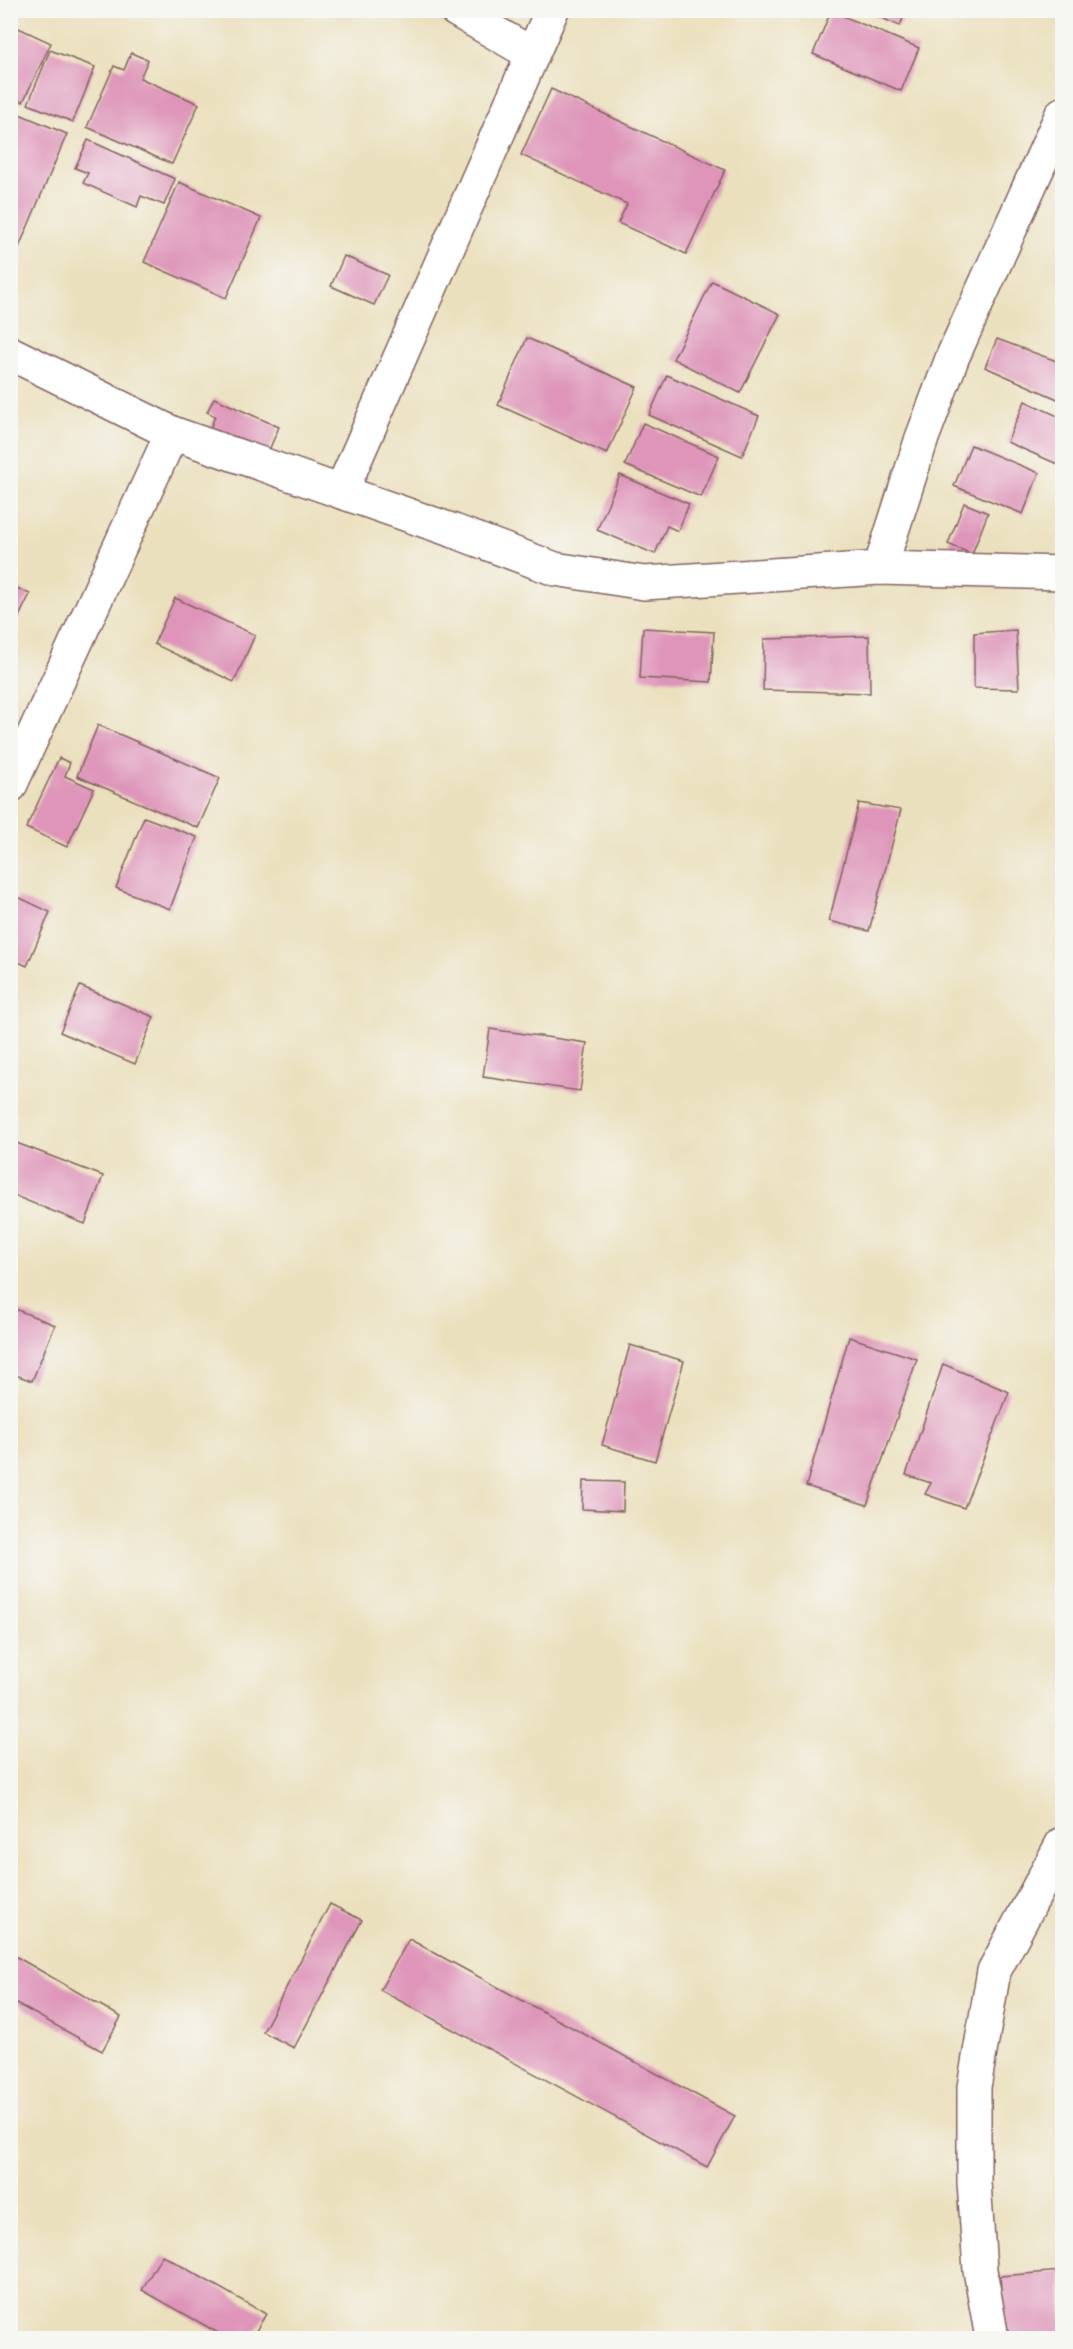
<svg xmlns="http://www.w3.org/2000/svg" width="1073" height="2349" viewBox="0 0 1073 2349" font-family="'Gentium Book Plus',serif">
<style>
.building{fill:#de95b9}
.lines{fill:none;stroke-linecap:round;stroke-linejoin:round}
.minor-casing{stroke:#82635e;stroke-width:36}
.minor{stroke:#fff;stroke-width:33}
</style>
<rect width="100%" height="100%" fill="#f6f6f2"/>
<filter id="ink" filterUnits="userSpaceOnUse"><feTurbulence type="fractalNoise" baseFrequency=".0167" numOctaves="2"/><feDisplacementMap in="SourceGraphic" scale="12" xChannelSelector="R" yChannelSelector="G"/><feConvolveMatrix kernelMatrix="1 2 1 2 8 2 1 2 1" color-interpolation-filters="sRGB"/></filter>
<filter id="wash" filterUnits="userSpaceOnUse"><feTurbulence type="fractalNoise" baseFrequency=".008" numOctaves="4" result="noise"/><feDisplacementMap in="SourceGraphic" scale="24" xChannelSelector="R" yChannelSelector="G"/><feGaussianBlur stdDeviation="1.35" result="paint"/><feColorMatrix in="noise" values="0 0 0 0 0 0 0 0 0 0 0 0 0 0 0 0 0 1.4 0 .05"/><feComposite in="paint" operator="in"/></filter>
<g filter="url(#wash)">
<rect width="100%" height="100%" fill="#ebe0be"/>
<g id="blocks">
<!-- building -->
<g class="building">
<path d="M863,10H906L900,26Z"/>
<path d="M831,11L919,48L901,91L813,54Z"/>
<path d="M10,24L51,43L23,102L10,96Z"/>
<path d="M50,50L95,67L73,122L28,104Z"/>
<path d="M131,53L148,60L140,78L199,104L172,164L87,127L114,66L124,70Z"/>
<path d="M551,89L725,170L686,254L618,223L627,204L521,155Z"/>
<path d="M10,110L67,134L11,266L10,160L13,155L10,154Z"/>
<path d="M88,140L175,179L164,205L141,196L137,207L83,183L88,173L75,168Z"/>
<path d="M179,182L261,218L226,298L144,262Z"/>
<path d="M344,256L388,275L374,305L331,286Z"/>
<path d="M712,281L780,314L740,393L673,359Z"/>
<path d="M527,338L637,387L607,454L498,405Z"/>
<path d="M997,339L1062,363V401L985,367Z"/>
<path d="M667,375L759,416L742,456L649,415Z"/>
<path d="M214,398L279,427L267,455L210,429L215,416L207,412Z"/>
<path d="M1025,401L1062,418V466L1007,442Z"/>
<path d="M643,423L719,456L701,497L625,465Z"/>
<path d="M971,445L1039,473L1023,514L954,486Z"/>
<path d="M620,475L689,504L678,531L667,526L655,554L597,530Z"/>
<path d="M964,503L988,513L972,554L948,544Z"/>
<path d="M10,585L30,594L10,635Z"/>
<path d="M175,598L255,635L234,682L154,644Z"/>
<path d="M643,628L714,632L711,682L640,678Z"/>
<path d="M1016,630L1019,689L974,688V633Z"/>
<path d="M869,636L870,693L763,690L764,639Z"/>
<path d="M98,725L220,778L198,828L77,776Z"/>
<path d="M59,758L70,763L65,776L94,789L67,847L26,828Z"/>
<path d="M859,803L901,810L869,931L829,921Z"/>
<path d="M144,817L197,837L170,909L116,888Z"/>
<path d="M18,897L50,912L27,966L10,958V914Z"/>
<path d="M80,986L154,1017L135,1064L60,1032Z"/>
<path d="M490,1029L587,1043L580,1091L483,1077Z"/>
<path d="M14,1142L103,1176L85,1224L10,1194V1150Z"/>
<path d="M10,1307L55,1325L32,1381L10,1373Z"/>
<path d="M849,1337L917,1359L867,1505L806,1486Z"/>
<path d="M630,1345L684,1361L655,1461L602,1445Z"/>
<path d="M943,1364L1009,1392L964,1508L925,1494L931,1483L906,1475Z"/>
<path d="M583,1481L624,1482L623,1511L582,1509Z"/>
<path d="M330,1904L362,1920L294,2048L263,2032Z"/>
<path d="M409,1939L735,2116L707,2167L380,1990Z"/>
<path d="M15,1956L121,2017L102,2051L10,2000V1964Z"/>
<path d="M162,2255L266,2314L252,2338H227L142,2290Z"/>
<path d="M1062,2271V2338H1005L1000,2276Z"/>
</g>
</g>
</g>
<g filter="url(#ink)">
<use href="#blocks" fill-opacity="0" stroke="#82635e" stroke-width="1.5"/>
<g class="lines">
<!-- minor casing -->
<g class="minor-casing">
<g id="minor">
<path d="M456,10L532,54"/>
<path d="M10,353L172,433L454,531L555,569L644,583L880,568L1062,573"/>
<path d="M341,492L552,10"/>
<path d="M880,568L922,438L953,356L1062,114"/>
<path d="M10,786L172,433"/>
<path d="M992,2338L980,2270L974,2182V2087L994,1971L1062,1844"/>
</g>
</g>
<!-- minor -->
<use href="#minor" class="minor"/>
</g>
</g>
<!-- margin -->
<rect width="1073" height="2349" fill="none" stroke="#f6f6f2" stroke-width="36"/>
</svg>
